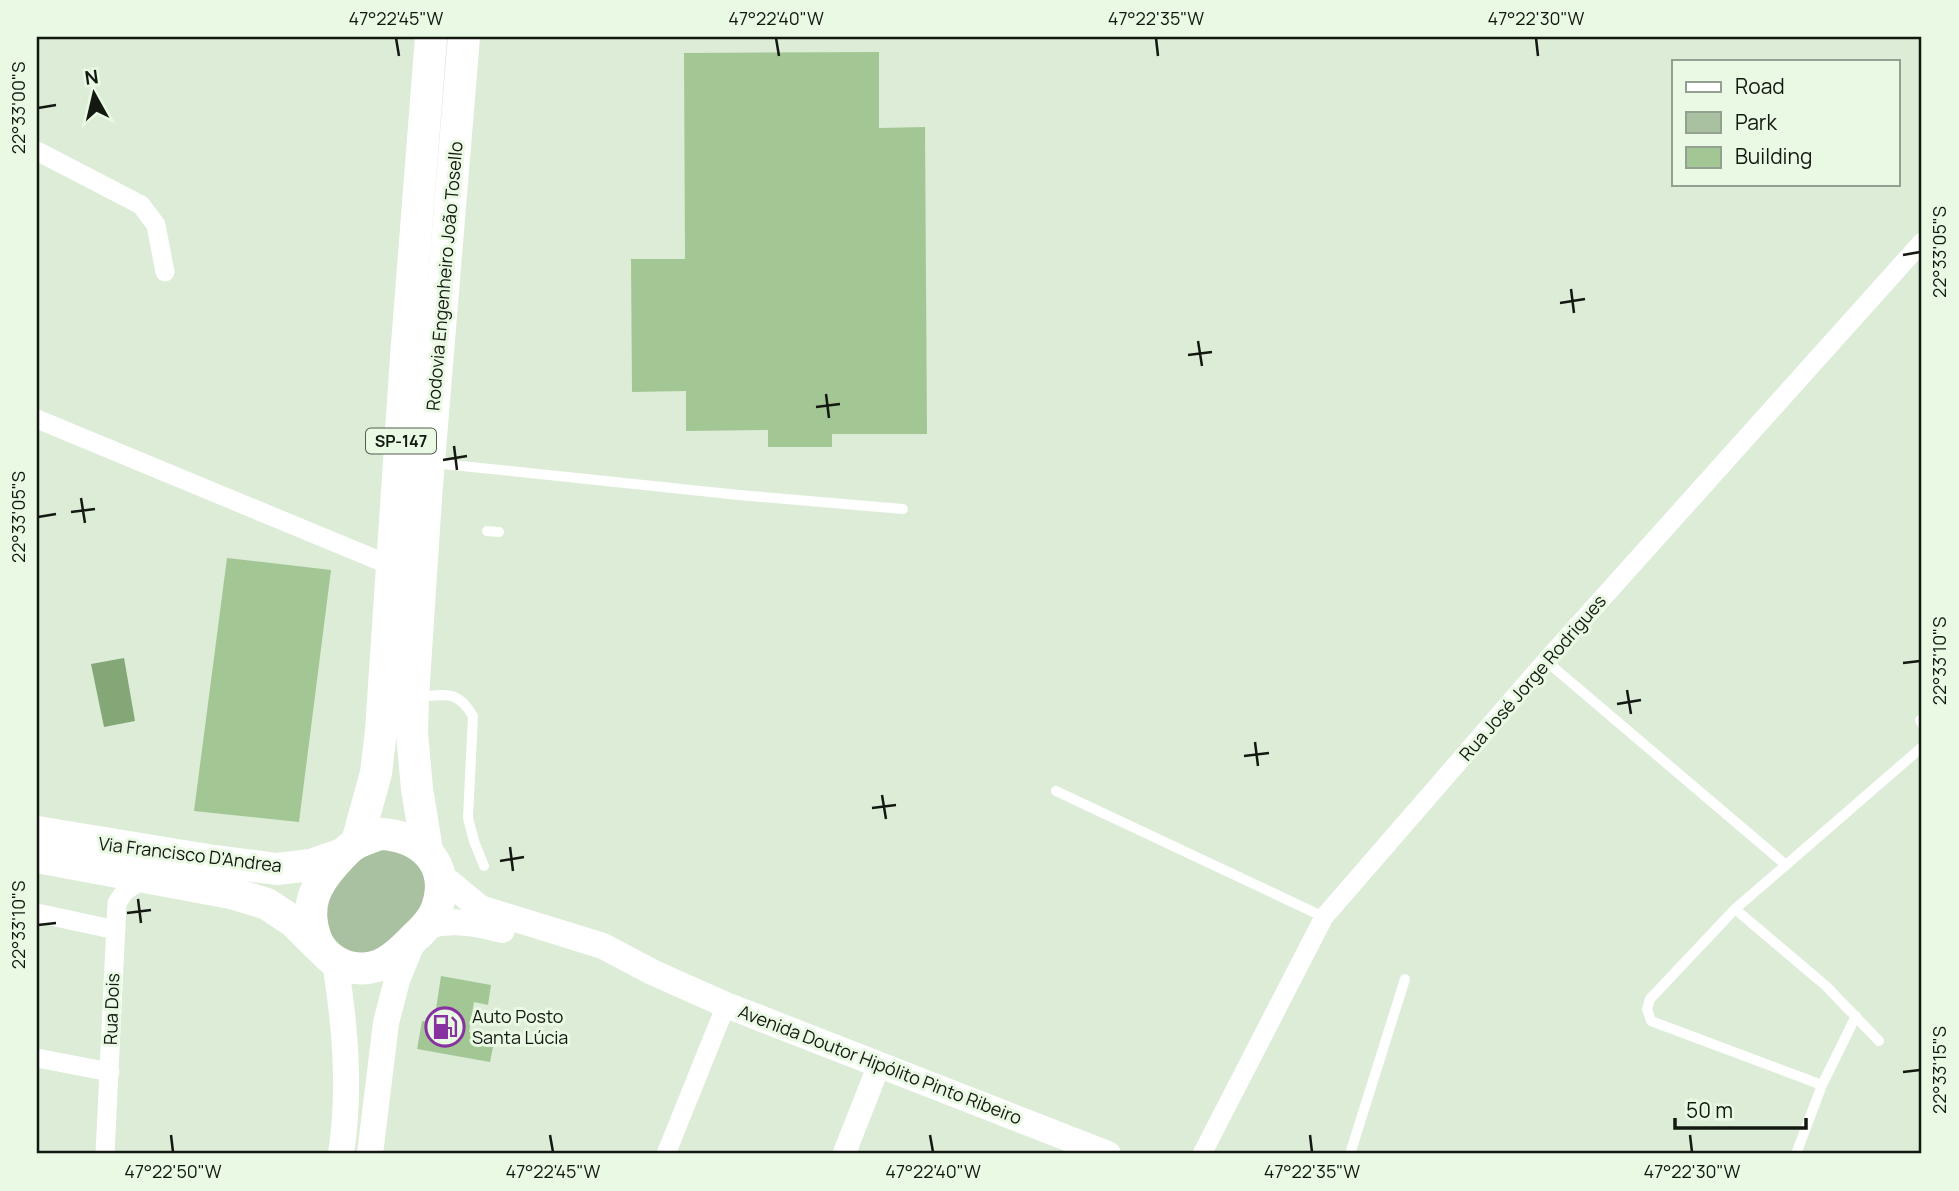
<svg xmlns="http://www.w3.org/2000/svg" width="1959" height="1191" viewBox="0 0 1959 1191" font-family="Manrope,sans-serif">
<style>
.green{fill:#a9c1a0}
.water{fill:#83a776}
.building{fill:#a2c795}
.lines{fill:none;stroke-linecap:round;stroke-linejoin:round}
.service{stroke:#fff;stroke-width:10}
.minor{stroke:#fff;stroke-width:19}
.tertiary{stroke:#fff;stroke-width:23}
.secondary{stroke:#fff;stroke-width:26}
.trunk{stroke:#fff;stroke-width:32}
.ticks{fill:none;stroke:#131811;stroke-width:2.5}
.labels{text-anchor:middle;stroke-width:6;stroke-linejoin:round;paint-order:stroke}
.shield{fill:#e9f9e4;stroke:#535c50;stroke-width:2}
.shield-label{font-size:16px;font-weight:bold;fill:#131811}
.street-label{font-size:18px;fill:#131811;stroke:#e9f9e4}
.poi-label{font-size:18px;fill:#131811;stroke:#e9f9e4;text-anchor:start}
.neatline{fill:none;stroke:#131811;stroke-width:2.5}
.ticks-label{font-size:18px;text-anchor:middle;fill:#131811}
</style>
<rect width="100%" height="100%" fill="#dcecd7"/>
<!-- green -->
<path class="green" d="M377,847L413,856L424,870L428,889L425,908L392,946L355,956L340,950L321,925L327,893L362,854Z"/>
<!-- water -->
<path class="water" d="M124,658L135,721L104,727L91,664Z"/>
<!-- building -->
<g class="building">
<path d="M879,52V128L925,127L927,434H832V447H768V430L686,431V391L632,392L631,259H685L684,53Z"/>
<path d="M227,558L331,570L299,822L194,811Z"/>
<path d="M441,976L491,985L488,1005L474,1002L469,1032L495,1037L490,1062L417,1049L422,1021L434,1022Z"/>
</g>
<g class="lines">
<!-- service -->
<g class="service">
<path d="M433,463L739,495L903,509"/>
<path d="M487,531L499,532"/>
<path d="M1546,661L1786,865L1922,747"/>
<path d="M417,697C445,695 457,689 473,716L468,818L474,841L484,866"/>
<path d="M1920,720L1922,724"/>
<path d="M1056,791L1324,917"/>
<path d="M1786,865L1735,909L1650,999L1647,1009L1651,1021L1822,1085"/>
<path d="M1735,909L1826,986L1879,1041"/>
<path d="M1350,1154L1405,979"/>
<path d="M1796,1154L1822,1085L1856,1016"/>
</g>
<!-- minor -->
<g class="minor">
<path d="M37,151L141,205L156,225L165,272"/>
<path d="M37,419L392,566"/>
<path d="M37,913L116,930"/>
<path d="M37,1058L110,1072"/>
<path d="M105,1154L117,903L125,891L146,877"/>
<path d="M666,1154L726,1005"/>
<path d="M1202,1154L1324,917L1546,661L1922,242"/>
</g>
<!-- tertiary -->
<path class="tertiary" d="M844,1154L879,1065"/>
<!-- secondary -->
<g class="secondary">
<path d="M439,874L480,908L603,946L652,972L726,1005L1108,1154"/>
<path d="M426,926C453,919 476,923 502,930"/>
<path d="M335,961C345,1027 351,1088 341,1154"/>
<path d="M370,1154L386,1023L397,980L414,938"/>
</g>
<!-- trunk -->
<g class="trunk">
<path d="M37,832L208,860L277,869L311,865L343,854"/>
<path d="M379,834C421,835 452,864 437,908C433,920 423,930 414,938C396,957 377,974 349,967C333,963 320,951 315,936C305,906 315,885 335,863C342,855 350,846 359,842C365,839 372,837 379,834Z"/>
<path d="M357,842L376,773L381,731L406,357L431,37"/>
<path d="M427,850L417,789L412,733L413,697L426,498L464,37"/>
<path d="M37,857L231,893L267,904L294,922L319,947"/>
</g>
</g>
<!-- ticks -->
<path class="ticks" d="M396,38L399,56M776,38L779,56M1156,38L1158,56M1536,38L1538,56M38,108L56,105M1903,255L1920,252M1571,289L1574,313M1560,303L1585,299M1198,341L1202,366M1188,355L1212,352M826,394L829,418M816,407L840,404M454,446L457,470M443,460L467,456M81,498L85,523M71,512L95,509M38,517L56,514M1903,663L1920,661M1627,690L1631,714M1617,704L1641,700M1255,742L1258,766M1244,756L1269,753M882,795L886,819M872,808L896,805M510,847L513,871M500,861L524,857M138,899L141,923M127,913L151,910M38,925L56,923M1903,1072L1920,1070M171,1135L173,1152M550,1135L553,1152M930,1135L933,1152M1310,1135L1312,1152M1690,1135L1692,1152"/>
<!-- icons -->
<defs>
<g id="fuel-ring" transform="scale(2.0125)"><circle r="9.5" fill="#e9f9e4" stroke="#8732a0" stroke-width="1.5"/><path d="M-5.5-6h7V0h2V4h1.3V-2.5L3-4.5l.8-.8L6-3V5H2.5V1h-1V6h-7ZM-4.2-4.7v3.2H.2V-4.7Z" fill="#8732a0"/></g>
</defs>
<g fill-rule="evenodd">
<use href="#fuel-ring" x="445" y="1027"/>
</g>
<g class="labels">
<!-- shield labels -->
<rect class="shield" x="366" y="428.5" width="70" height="25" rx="5"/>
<g class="shield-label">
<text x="401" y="447">SP-147</text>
</g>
<!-- street labels -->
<g class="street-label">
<text transform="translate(445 276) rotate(-85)" y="6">Rodovia Engenheiro João Tosello</text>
<text transform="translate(1533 678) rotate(-49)" y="6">Rua José Jorge Rodrigues</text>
<text transform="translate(190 855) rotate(7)" y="6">Via Francisco D'Andrea</text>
<text transform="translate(112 1009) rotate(-88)" y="6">Rua Dois</text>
<text transform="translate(880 1065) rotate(21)" y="6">Avenida Doutor Hipólito Pinto Ribeiro</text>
</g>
<!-- poi labels -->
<g class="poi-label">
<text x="472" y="1023">Auto Posto<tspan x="472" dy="21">Santa Lúcia</tspan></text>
</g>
</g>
<!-- border -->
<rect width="1959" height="1191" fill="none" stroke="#e9f9e4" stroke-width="77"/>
<!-- legend -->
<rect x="1672" y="60" width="228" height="126" fill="#e9f9e4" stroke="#939f90" stroke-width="2"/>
<rect x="1686" y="82" width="35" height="10" fill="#ffffff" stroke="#939f90" stroke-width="2"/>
<text x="1735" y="94" font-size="21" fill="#131811">Road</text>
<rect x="1686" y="112" width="35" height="21" fill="#a9c1a0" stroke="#939f90" stroke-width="2"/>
<text x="1735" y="130" font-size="21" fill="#131811">Park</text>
<rect x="1686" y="147" width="35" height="21" fill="#a2c795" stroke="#939f90" stroke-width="2"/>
<text x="1735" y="164" font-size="21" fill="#131811">Building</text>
<!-- north arrow -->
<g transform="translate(94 94) rotate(352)" stroke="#e9f9e4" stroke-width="5" paint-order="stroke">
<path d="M0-5L12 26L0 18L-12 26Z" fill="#131811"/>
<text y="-10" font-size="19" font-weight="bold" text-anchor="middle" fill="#131811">N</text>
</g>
<!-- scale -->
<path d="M1675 1118v10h131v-10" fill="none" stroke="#131811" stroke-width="3.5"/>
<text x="1686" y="1118" font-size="21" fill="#131811" stroke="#e9f9e4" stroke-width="5" paint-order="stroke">50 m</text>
<rect x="38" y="38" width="1882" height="1114" class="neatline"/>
<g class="ticks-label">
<text x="396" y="25">47°22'45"W</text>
<text x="776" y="25">47°22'40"W</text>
<text x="1156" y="25">47°22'35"W</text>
<text x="1536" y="25">47°22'30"W</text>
<text transform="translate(19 108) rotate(-90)" y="6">22°33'00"S</text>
<text transform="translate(1940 252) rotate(-90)" y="6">22°33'05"S</text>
<text transform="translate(19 517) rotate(-90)" y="6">22°33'05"S</text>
<text transform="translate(1940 661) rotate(-90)" y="6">22°33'10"S</text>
<text transform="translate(19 925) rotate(-90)" y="6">22°33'10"S</text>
<text transform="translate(1940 1070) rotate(-90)" y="6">22°33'15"S</text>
<text x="173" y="1178">47°22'50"W</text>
<text x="553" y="1178">47°22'45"W</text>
<text x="933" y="1178">47°22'40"W</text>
<text x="1312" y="1178">47°22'35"W</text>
<text x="1692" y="1178">47°22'30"W</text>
</g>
</svg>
